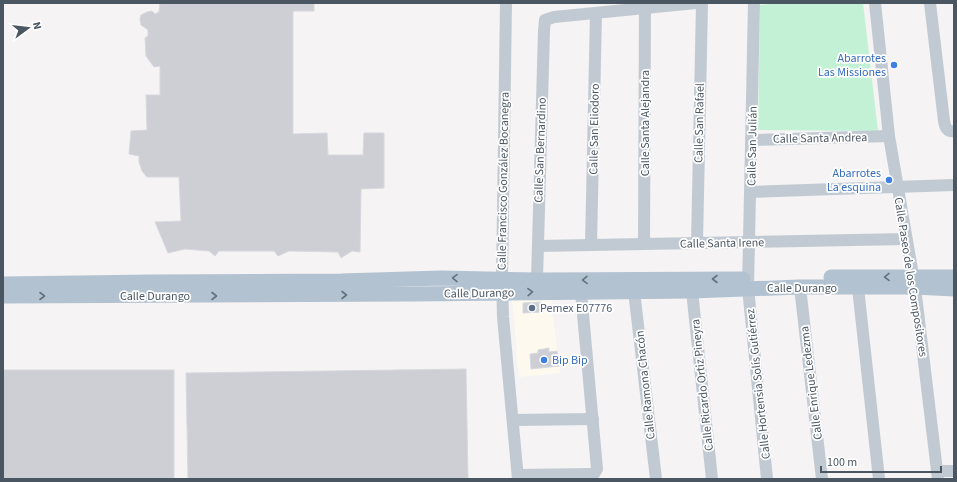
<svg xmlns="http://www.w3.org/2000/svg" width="957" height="482" viewBox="0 0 957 482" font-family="'Source Sans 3',sans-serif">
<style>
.commercial{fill:#fdf9ef}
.green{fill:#c3f1d5}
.building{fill:#cdcfd5;stroke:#d7d9de}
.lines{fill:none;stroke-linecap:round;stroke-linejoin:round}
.minor{stroke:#c1cad2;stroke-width:12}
.major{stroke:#b3c2d1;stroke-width:15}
.oneway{stroke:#64717d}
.shop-dot{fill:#3f7fe0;stroke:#fff;stroke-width:1.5}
.service-dot{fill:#5c6f8a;stroke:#fff;stroke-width:1.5}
.labels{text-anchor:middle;stroke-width:3.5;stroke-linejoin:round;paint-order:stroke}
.shop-label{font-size:12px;fill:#366cbe;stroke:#fff;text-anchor:end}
.street-label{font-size:12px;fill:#4a5661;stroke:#fff}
.service-label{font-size:12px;fill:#4e5e75;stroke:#fff;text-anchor:start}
</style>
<rect width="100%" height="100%" fill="#f5f3f3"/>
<!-- commercial -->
<path class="commercial" d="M512,299H551L560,373L519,377Z"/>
<!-- green -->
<path class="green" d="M783,3H863L878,131L758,130L760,5Z"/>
<!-- building -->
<g class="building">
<path d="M160,3H314V11H293V134L327,133L328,155H363L364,133H384V188L361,189L360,252L352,251L341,258L338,252L289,251L278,256L274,251H219L215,256L209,251L185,249L168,253L155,222L181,221L179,177H147L142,171L139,162V156L129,154L131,131L147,130L146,95H160V66L154,67L146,56L145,38L148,36V30L141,25L140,19L141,15L147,12L152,11L155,14L159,12Z"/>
<path d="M541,302L542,312L523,313V303Z"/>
<path d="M549,348V352L557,351L559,366L531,369L530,354L538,353V350Z"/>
<path d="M466,369L468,479H188L186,373Z"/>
<rect x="3" y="370" width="171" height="109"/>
</g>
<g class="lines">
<!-- minor -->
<g class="minor">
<path d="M506,3L502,280L503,317L518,479"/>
<path d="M754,3L748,288L767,479"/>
<path d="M875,3L889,136L915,287L938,479"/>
<path d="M930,3L944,121C945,127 947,132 954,131"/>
<path d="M752,140L889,136"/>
<path d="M750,192L954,185"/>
<path d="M697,243L702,3"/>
<path d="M644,244L645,3"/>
<path d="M591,245L596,13"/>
<path d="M538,246L906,239"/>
<path d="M537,280L544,30L545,20L554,17L696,3"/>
<path d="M800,287L822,479"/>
<path d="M858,288L879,479"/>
<path d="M634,291L656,479"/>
<path d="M692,291L712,479"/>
<path d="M513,420L593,419"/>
<path d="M937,471H954"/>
<path d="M518,475L590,474H594L597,469L581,292"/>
</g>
<!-- major -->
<g class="major">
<path d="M831,277H954"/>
<path d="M3,284L153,282L341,281L441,278L537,280L743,279"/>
<path d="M3,296L411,294L692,291L800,287H915L954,289"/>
</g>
</g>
<!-- one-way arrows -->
<defs><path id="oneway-chevron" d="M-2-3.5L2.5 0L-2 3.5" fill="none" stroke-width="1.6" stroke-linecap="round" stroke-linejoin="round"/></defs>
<g class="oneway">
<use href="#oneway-chevron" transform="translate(887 277) rotate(179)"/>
<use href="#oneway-chevron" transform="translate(455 278) rotate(-179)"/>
<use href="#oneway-chevron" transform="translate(715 279) rotate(180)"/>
<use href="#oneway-chevron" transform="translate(585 280) rotate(179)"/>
<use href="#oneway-chevron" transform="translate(530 292) rotate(-1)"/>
<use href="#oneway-chevron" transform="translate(344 295)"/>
<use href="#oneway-chevron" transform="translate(42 296)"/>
<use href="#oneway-chevron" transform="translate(214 296)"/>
</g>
<!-- markers -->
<g class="shop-dot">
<circle cx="894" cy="65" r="4"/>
<circle cx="889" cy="180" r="4"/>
<circle cx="544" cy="360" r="4"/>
</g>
<circle class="service-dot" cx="532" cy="308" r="4"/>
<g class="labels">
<!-- shop labels -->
<g class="shop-label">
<text x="886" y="62">Abarrotes<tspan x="886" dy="14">Las Missiones</tspan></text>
<text x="881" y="177">Abarrotes<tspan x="881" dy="14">La esquina</tspan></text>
<text x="552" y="364" text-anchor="start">Bip Bip</text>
</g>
<!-- street labels -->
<g class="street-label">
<text transform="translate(645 123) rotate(-90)" y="4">Calle Santa Alejandra</text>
<text transform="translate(699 123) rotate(-89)" y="4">Calle San Rafael</text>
<text transform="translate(594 129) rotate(-89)" y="4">Calle San Eliodoro</text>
<text transform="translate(820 138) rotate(-1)" y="4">Calle Santa Andrea</text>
<text transform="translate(752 146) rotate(-89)" y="4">Calle San Julián</text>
<text transform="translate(540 150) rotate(-88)" y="4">Calle San Bernardino</text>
<text transform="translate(503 181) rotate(-89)" y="4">Calle Francisco González Bocanegra</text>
<text transform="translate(722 243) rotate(-1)" y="4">Calle Santa Irene</text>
<text transform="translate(911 277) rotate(81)" y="4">Calle Paseo de los Compositores</text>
<text x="802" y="292">Calle Durango</text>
<text transform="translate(479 293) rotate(-1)" y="4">Calle Durango</text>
<text x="155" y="300">Calle Durango</text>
<text transform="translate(811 383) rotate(-97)" y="4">Calle Enrique Ledezma</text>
<text transform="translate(758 384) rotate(-96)" y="4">Calle Hortensia Solís Gutiérrez</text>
<text transform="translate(645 385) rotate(-96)" y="4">Calle Ramona Chacón</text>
<text transform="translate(702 385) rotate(-96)" y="4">Calle Ricardo Ortiz Pineyra</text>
</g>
<!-- service labels -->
<g class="service-label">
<text x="540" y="312">Pemex E07776</text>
</g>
</g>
<!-- border -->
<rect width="957" height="482" fill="none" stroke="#4a5661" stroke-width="8"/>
<!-- north arrow -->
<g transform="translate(28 28) rotate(75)" stroke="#ffffff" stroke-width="3" paint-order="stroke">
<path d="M0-3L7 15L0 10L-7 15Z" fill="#4a5661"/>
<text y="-6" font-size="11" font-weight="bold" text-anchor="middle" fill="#4a5661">N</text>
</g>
<!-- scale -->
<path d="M821 466v6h120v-6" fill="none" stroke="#4a5661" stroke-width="2"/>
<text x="827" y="466" font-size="12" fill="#4a5661" stroke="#ffffff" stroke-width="3" paint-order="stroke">100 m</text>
</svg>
